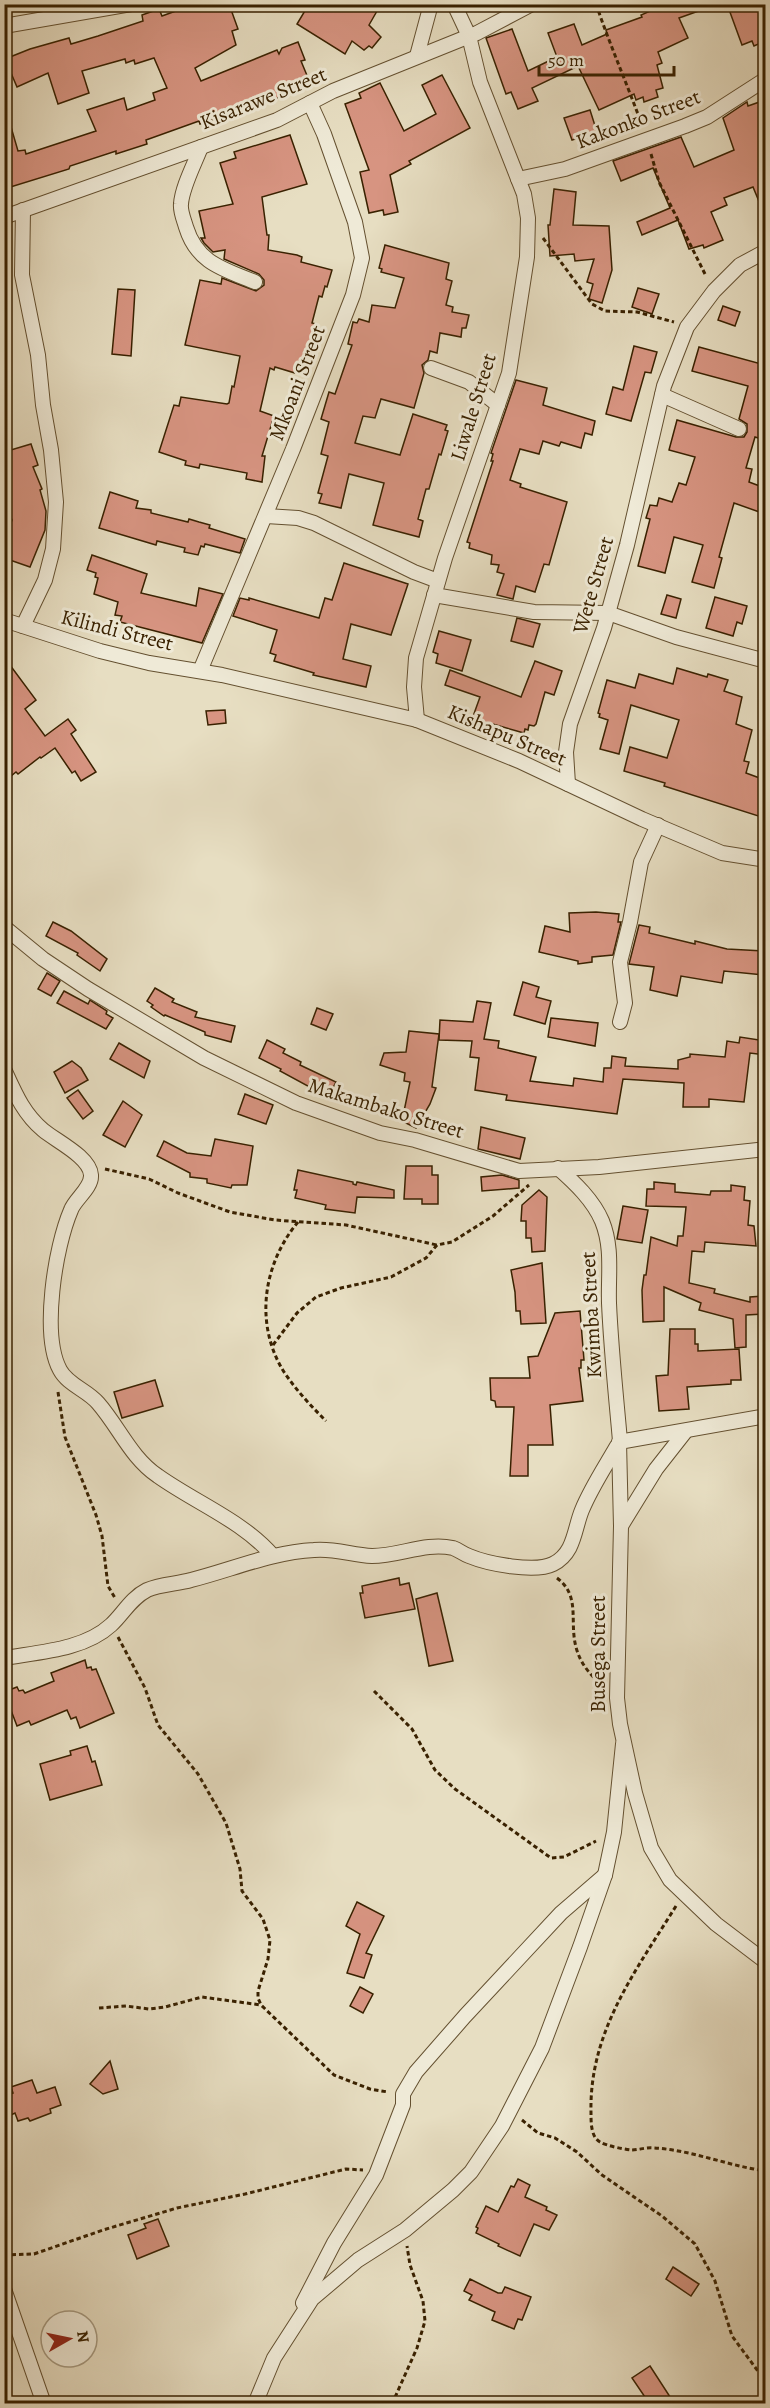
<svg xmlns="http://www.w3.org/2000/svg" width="770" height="2408" viewBox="0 0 770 2408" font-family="Alegreya,serif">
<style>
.building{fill:#d79481;stroke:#392100;stroke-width:1.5}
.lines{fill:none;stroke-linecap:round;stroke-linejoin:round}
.street-casing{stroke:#645030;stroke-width:16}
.path{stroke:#392100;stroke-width:3;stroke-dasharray:4.5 3;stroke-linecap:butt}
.street{stroke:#efead7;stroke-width:14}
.labels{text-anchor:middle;stroke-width:6;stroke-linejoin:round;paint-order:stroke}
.street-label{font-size:21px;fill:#392100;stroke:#efead7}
</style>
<rect width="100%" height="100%" fill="#e7dec2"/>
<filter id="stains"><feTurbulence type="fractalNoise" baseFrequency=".00333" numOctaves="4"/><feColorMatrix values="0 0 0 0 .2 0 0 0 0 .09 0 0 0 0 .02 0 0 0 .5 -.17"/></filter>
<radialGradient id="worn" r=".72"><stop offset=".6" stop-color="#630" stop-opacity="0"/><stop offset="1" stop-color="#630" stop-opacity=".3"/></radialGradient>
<!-- building -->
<g class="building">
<path d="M195,4H229L238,29L232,31L236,45L195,68L201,81L277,50L279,54L282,48L298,42L305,60L301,61L311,85L285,96L254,104L215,119L200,124L199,121L146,140L147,144L116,154V151L70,166L69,169L4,189V121L9,120L18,151L25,150L26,154L96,131L87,110L124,98L127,110L155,100L153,93L167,88L154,58L135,64L134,60L126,63L125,59L82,71L89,93L58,104L48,73L17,87L5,59L30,49L69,38L71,44L98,36L143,21L142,15L159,9L162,16Z"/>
<path d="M309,4H381L369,25L381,37L372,48L369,46L364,50L352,41L345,54L297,24Z"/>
<path d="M666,4H710V7L679,18L688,38L658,52L662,63L657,65L663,88L656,90L658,97L644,102L643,97L636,100L634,94L599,110L578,66L532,88L538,101L518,109L511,92L506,94L486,38L512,29L528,71L557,57L548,33L574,24L582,45L607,34L606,30L642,17L641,15Z"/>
<path d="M727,4H759L765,21V41L754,46L752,41L742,45Z"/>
<path d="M442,75L470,128L409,161L411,164L390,175L398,212L384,215L383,210L369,213L360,172L369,170L345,104L361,98L359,93L380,83L404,131L436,114L422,85Z"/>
<path d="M765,100V216L753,187L724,198L727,205L711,212L723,240L704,248L703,245L689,249L678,220L642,235L637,222L670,208L653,168L621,181L613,161L681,137L694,167L734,150L723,118L747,102L748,106Z"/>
<path d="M590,110L597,132L572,140L564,118Z"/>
<path d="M290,135L307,184L262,197L267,235H269L268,250L297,255L302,257L301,262L332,270L327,287L325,286L322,297L319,296L312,323L316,324L301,368L298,367L295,373L275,367L274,370L270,368L260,411L274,416L262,456H265L262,482L246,479L247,473L200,464L199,468L185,465L186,461L159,452L174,405L179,406L181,397L227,404L229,403L232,386L234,387L240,356L185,345L200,280L221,284L222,278L256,291L264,285V280L259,274L224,259L225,250L213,252L204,243L201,238H205L199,211L233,204L220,163L236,158L234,152Z"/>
<path d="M554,189L576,192L573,225L609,226L612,270L602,303L589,299L593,284L587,282L594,259L575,261L574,254L550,256L548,225H550Z"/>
<path d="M385,245L449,263L446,279L452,281L446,305L453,307L452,312L469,315L466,328H462L461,337L440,333L437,353L430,351L428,360L422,365L424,373L414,408L381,399L375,418L363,416L355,443L400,455L413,414L447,425L445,430L448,431L441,455L439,454L429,489H426L418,519L423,521L419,537L373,525L384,483L349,474L341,508L319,503L322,494L318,493L328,456L321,454L329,422L321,419L329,392L335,394L352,345L348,344L353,322L357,323L359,319L369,322L372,305L395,308L404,278L381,272L382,269L379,268Z"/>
<path d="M638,288L659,294L652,314L632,307Z"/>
<path d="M118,289L135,290L131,356L112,354Z"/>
<path d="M723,306L740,312L735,326L718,320Z"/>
<path d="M634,346L657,352L651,373L645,372L631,421L606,414L613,387L623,390Z"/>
<path d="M699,347L765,365V440L755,437L746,468L752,469L749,482L765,488V514L734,503L719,557L722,558L714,588L692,582L703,545L674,537L665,573L638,566L650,519L646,518L650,505L657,506L659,498L672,502L679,483L686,485L695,457L669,450L677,420L736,437H744L747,432V424L739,419L748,386L692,371Z"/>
<path d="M516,380L547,388L543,405L595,421L592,435L585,433L581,448L561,442L559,446L543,441L539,454L520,449L510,480L521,484L520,487L567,502L549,565L544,564L535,592L516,586L513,599L497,595L504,574L497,572L499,565L491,564L492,555L469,548L470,543L467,542L493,461H491L493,454L491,453Z"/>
<path d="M31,444L38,465L33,467L42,489L40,490L46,511L45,530L30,567L4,558V542L12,520L4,501V452Z"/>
<path d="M110,492L138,501L136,508L151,510V513L188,522L189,519L199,522L210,525L209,528L245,539L240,553L205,544L204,547L201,546L198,555L184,552L185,548L157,541L156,545L99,528Z"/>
<path d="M92,555L147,574L141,593L196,606L199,588L223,594L202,643L120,622L122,616L115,615L118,602L94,594L98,578L95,577L96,573L87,570Z"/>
<path d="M344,563L408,584L391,635L351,624L343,659L371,666L366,687L313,675L314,673L274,661L276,655L270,653L277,630L233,616L240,598L249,600V598L319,618L325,598L332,600Z"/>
<path d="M667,595L681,599L676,618L661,614Z"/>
<path d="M715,597L747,606L742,624L737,622L733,636L706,628Z"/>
<path d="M517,618L540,624L533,647L511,641Z"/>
<path d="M439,631L471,640L462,671L436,663L438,654L433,652Z"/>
<path d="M4,657L36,700L25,709L45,736L68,719L76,730L71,734L96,772L81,781L75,771L72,773L55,748L41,758L40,757L18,774L16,772L5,781Z"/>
<path d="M535,661L562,671L554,695L545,692L536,724L534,726L529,725L528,730L525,729L524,733L489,723L487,728L471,722L480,697L445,685L450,670L521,697Z"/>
<path d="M677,668L707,677L708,674L728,680L724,691L742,697L736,724L752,730L744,761L749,762L746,773L765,780V818L664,786L665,783L624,771L630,747L667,758L679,720L631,705L619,754L600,749L608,720L599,717L600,714L598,713L607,680L635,688L639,674L673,684Z"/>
<path d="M225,710L226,723L208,725L206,711Z"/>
<path d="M596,912L619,914L618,922H621L613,955L592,957V962L578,964V961L539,952L545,926L570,932L569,913Z"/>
<path d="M53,922L71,931L107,959L100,971L77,955L78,953L46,936Z"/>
<path d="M639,925L650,927L649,933L695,944V941L727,949L765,951V975L724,971L722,983L681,976L677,996L650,990L654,967L629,964Z"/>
<path d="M47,973L60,981L51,996L38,989Z"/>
<path d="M523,982L539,987L536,997L551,1001L545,1024L514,1015Z"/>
<path d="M155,988L174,999L172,1002L197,1012L195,1017L235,1026L231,1042L205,1035V1032L165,1015L164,1016L151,1007L153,1005L147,1001Z"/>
<path d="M64,991L88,1004L90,1000L107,1011L106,1014L113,1018L106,1029L57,1003Z"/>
<path d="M477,1001L491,1003L484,1039L499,1041L498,1048L536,1057L530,1081L573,1086L574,1078L603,1082L604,1068H611L612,1056L626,1058L625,1066L678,1069V1060L690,1057V1054L725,1057L727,1041L739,1043L740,1037L765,1041V1055L750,1053L744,1102L709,1099V1107H683L684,1083L623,1079L617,1114L506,1100L507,1095L475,1090L479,1058L470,1057L472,1041L439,1040L440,1020L473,1022Z"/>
<path d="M317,1008L333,1014L326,1030L311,1024Z"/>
<path d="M551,1018L598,1023L595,1046L548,1037Z"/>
<path d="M409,1031L439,1034L432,1087L436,1088L430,1104L416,1128L402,1121L410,1082L404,1081L405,1073L380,1065L384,1053L406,1052Z"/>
<path d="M267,1040L285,1049L283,1053L301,1062L300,1065L336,1082L328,1097L280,1071L281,1069L259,1058Z"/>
<path d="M119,1043L150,1061L144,1078L110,1059Z"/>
<path d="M72,1061L81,1068L88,1080L65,1093L54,1072Z"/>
<path d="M78,1090L93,1111L83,1119L67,1098Z"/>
<path d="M245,1094L273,1105L266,1124L238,1114Z"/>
<path d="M123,1101L142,1115L125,1147L103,1135Z"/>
<path d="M481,1127L525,1138L520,1159L478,1149Z"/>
<path d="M215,1139L253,1146L247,1185H232L231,1188L207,1183V1179L190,1177V1173L157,1156L164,1141L187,1153L211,1156Z"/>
<path d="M406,1166H432V1175H438V1204H422V1199H404Z"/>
<path d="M298,1170L353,1182V1184L356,1185L357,1182L394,1190V1198L357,1197L355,1213L325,1209L326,1205L295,1198L297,1190H294Z"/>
<path d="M502,1175L519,1180V1188L482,1191L481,1177Z"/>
<path d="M654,1182L675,1184V1192L710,1195L711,1191H731V1185L745,1187L744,1200L750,1201L748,1225L754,1226L756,1246L705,1242L704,1252L692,1251L689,1283L715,1289L714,1293L750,1302V1297L764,1296L765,1314L746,1315V1347L735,1348L733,1319L699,1310L701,1303L664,1287V1321L643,1322L642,1290L644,1275H646L651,1237L677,1246L678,1236H683L686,1207L646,1206L647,1189H654Z"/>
<path d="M539,1190L547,1197L545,1251L532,1252L531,1238H526V1221H521L522,1205Z"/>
<path d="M623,1206L648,1210L642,1243L617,1239Z"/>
<path d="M542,1263L546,1323L521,1324L520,1311H516L515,1292L511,1270Z"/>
<path d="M580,1311L584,1360H581V1368H579L583,1401L550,1405L553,1445H528V1476H510L514,1407H496L495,1401L491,1400L490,1378H530L528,1357L538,1356L555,1313Z"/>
<path d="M670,1329H695V1344H698V1351L739,1349L741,1380H731V1384L687,1387L689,1409L659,1411L656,1376L668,1375Z"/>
<path d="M155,1380L163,1406L122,1418L114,1392Z"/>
<path d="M399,1578L400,1585L409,1583L415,1609L365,1618L360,1593H363L362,1586Z"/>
<path d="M437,1593L453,1661L429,1666L416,1599Z"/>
<path d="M85,1660L87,1668L91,1667L92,1670L96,1669L114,1713L80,1728L76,1717L71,1719L67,1710L31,1725L29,1721L17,1726L4,1692L17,1687L19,1691L23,1690L25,1693L54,1681L51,1673Z"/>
<path d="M87,1746L92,1762L95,1761L102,1785L50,1800L40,1764L71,1755L70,1751Z"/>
<path d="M357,1902L384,1916L366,1953L372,1955L364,1978L347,1973L360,1934L346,1926Z"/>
<path d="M360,1987L373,1994L363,2013L350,2006Z"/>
<path d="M110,2061L118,2089L103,2094L90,2084Z"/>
<path d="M32,2080L37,2093L55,2087L61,2105L50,2109L51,2113L30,2121L28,2118L18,2121L15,2113L11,2115L5,2096L13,2093L11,2087Z"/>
<path d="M518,2179L530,2185L525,2197L547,2207L546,2210L557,2215L549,2230L534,2224L520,2256L498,2246L499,2244L476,2233L478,2228L476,2227L486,2206L498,2212L511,2186L514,2187Z"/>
<path d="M158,2219L169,2246L137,2259L128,2235L146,2228L144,2224Z"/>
<path d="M673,2267L699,2284L691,2296L666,2279Z"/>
<path d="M470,2279L498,2293H502L505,2287L531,2297L522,2320L518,2319L514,2329L492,2320L495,2312L469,2300L472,2295L464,2291Z"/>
<path d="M650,2366L674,2403H649L632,2378Z"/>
</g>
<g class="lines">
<!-- street casing -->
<g class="street-casing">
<g id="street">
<path d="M4,26L131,4"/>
<path d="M417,56L431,4"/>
<path d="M201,147C195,163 182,187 181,204C180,211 184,220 186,227C197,263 223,269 255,282"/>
<path d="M518,179L565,169L685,126L707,117L766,79"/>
<path d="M4,217L277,120L333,91L477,33L532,4"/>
<path d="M431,368L469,382L498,405"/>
<path d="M662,395L739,429"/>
<path d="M266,516L298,518L314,523L414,572L438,581"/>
<path d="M434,595L534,612L608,613L676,637L766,661"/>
<path d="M4,620L100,651L149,663L222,675L417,720L519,761L642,819L722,853L766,860"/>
<path d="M23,626L45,580L53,549L56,502L51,450L43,405L38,355L22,275L23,210"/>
<path d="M200,671L293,449L353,295L362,258L355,222L324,134L310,103"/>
<path d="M417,720L414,687L416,658L445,558L509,373L527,257L528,218L524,194L480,82L469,36L454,4"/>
<path d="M568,784L566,752L570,724L604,628L627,545L664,386L687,327L714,291L740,265L766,251"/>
<path d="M4,927L43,959L88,989L204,1058L296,1103L380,1133L415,1140L519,1171L599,1167L766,1149"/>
<path d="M620,1022L625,1003L620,962L630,922L641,862L658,825"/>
<path d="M4,1069C15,1093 23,1113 43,1130C56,1141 90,1157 91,1175C92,1188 75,1199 71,1210C55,1247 41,1335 60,1370C68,1385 87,1390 98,1403C119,1427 131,1458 158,1476C196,1503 243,1521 273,1556"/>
<path d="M558,1168C575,1183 593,1200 602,1221C613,1248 608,1275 609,1303C611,1349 616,1395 620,1441"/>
<path d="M766,1416L619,1442L621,1526L617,1698L620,1724L635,1793L651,1848L670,1880L716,1924L766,1962"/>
<path d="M621,1526L656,1469L685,1432"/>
<path d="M4,1658C39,1652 84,1650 111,1625C123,1614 131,1598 147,1590C160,1584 177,1584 191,1580C231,1570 272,1552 314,1550C334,1548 352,1555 372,1556C400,1556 425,1542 453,1548C459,1550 463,1554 469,1556C488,1564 535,1573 553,1564C575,1553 574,1529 582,1510C591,1488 605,1467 617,1446"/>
<path d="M4,2289L44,2404"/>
<path d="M303,2303L334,2243L376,2175L403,2105V2094L416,2072L465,2016L561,1913L605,1875"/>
<path d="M255,2404L274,2358L312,2299L358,2260L405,2230L453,2190L471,2172L502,2126L542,2048L580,1947L605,1875L614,1832L623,1744"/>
</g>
</g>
<!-- path -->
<g class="path">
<path d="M596,4C610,45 627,84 642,125"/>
<path d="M651,154L659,182L706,276"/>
<path d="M543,238L592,304L605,311L637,312L674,322"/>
<path d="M105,1169L149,1179L178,1193L230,1212L275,1220L346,1225L437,1245"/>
<path d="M298,1222C263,1264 254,1324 284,1372C296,1390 311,1406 326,1421"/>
<path d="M273,1345L297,1313L316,1297L341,1288L391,1277L426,1258L437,1245L452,1242L493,1216L529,1185"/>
<path d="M58,1392L65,1437L96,1515L102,1536L108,1586L115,1598"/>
<path d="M557,1578C581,1596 569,1621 576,1647C580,1663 590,1675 602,1685"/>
<path d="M118,1637L145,1688L158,1725L198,1774L226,1823L240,1869L242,1891L263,1919L270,1940L268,1959L258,1991V1998L261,2005L334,2075L370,2089L388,2092"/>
<path d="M374,1691L412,1729L435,1770L455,1789L551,1858L564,1857L596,1841"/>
<path d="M676,1906C635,1972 589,2032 591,2113C591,2123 591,2137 600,2142C607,2146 623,2149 631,2150C639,2150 646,2147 654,2148C692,2150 728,2166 766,2171"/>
<path d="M99,2008L126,2006L149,2009L165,2007L202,1997L261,2005"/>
<path d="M522,2120L538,2133L555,2138L577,2152L602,2175L662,2216L695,2244L715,2281L732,2336L766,2382"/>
<path d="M4,2255L34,2254L103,2230L177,2208L245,2194L346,2169L363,2170"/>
<path d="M392,2404L417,2348L425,2321L423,2301L410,2265L407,2246"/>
</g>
<!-- street -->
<use href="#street" class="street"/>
</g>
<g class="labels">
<!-- street labels -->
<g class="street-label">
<text transform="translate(263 98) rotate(-22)" y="7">Kisarawe Street</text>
<text transform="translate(638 119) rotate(-21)" y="7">Kakonko Street</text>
<text transform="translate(297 383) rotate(-69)" y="7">Mkoani Street</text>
<text transform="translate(473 407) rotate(-73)" y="7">Liwale Street</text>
<text transform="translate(593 585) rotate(-74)" y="7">Wete Street</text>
<text transform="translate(117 630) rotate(14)" y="7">Kilindi Street</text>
<text transform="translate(507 735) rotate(23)" y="7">Kishapu Street</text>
<text transform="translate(386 1108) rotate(17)" y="7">Makambako Street</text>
<text transform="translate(591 1315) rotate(-93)" y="7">Kwimba Street</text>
<text transform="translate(598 1654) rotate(-90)" y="7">Busega Street</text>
</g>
</g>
<!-- margin -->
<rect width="770" height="2408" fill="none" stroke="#e7dec2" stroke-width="24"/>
<rect x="6" y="6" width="758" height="2396" fill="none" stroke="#392100" stroke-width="3"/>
<rect x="12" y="12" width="746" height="2384" fill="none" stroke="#392100" stroke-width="1.5"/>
<!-- north arrow -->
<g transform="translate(69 2339) rotate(81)"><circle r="28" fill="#efead7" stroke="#a69a81" stroke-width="1.5"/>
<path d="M0-4.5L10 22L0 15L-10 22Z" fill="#8f2418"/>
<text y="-9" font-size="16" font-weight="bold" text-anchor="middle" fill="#392100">N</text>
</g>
<!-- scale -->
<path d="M539 66v9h135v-9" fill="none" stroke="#392100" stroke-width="3"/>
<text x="548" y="66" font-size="18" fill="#392100" stroke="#efead7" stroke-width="4.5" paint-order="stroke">50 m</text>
<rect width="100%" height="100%" filter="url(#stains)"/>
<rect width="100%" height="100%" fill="url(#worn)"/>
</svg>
